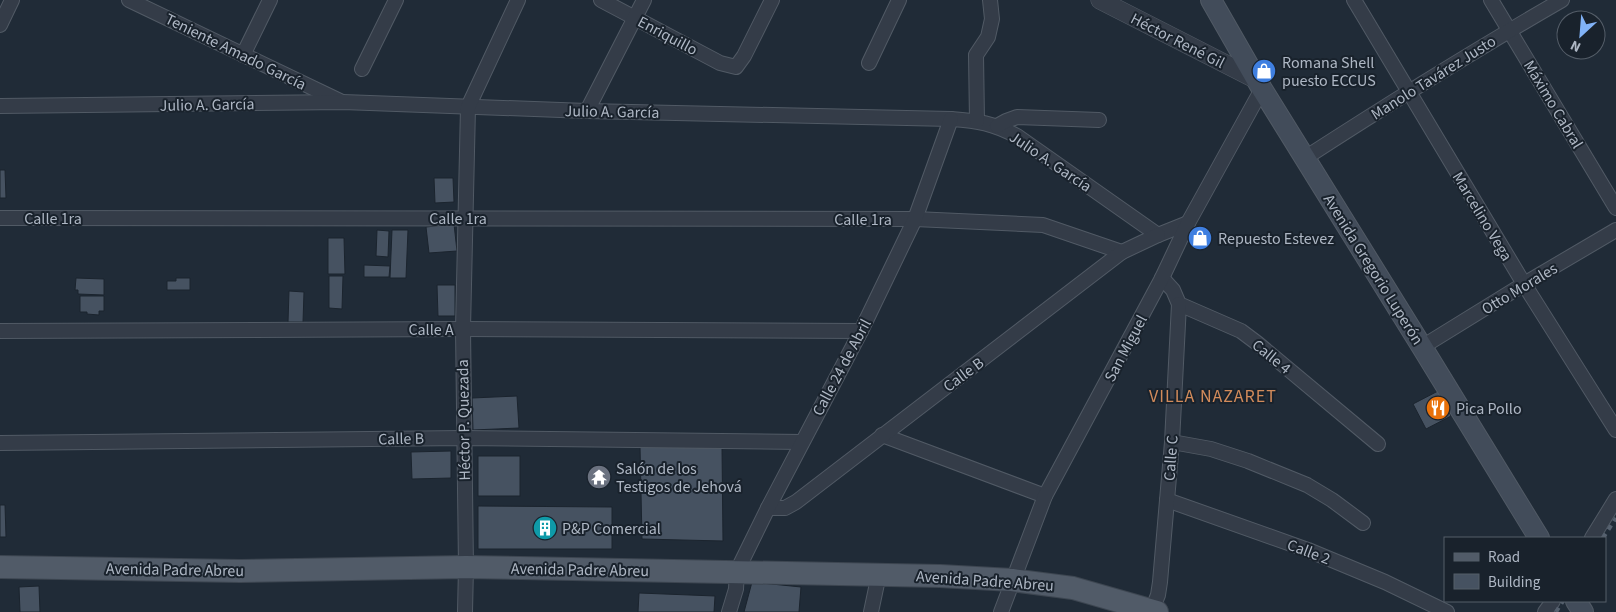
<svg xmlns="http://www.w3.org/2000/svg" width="1616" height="612" viewBox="0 0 1616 612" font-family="'Source Sans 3',sans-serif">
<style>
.building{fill:#465261;stroke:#1b242e}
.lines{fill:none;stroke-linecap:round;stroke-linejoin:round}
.minor-casing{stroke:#515a65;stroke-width:16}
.tertiary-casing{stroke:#515a65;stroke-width:19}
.secondary-casing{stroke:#515a65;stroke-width:22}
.primary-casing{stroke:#3d4651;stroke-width:24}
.minor{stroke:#343c48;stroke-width:14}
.tertiary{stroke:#343c48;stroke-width:18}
.secondary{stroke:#424c5a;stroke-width:20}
.primary{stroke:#515b68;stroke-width:22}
.rail{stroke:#56616f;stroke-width:4;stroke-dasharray:5 5;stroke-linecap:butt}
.labels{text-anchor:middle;stroke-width:4;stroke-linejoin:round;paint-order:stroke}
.street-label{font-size:16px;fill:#aeb7c4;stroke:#19222c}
.poi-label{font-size:16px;fill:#aeb7c4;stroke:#19222c;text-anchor:start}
.neighbourhood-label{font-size:18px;letter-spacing:1px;fill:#d28b5b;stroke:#19222c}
</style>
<rect width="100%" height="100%" fill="#202b37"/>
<!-- building -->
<g class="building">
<path d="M0,170H5L6,198H0Z"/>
<path d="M434,178H453L454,202L435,203Z"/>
<path d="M454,224L457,251L429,253L426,227Z"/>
<path d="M377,230L389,231L388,257L376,256Z"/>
<path d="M392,230H408L406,278H390Z"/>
<path d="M328,238H344L345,274H328Z"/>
<path d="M364,265L390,266L389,277H364Z"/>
<path d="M329,276H343L342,309L329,308Z"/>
<path d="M76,278L104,279V295L78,294V290H75Z"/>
<path d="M176,278H190V290H167V281H176Z"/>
<path d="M437,285H455V316H438Z"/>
<path d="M289,291L304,292L303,322H288Z"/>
<path d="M80,296H104V311H99V315L87,314V312H80Z"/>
<path d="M1438,391L1451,416L1426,429L1413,404Z"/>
<path d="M517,396L519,428L473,430L472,398Z"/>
<path d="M640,447H722L723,541L642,539Z"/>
<path d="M451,451V478L412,479L411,452Z"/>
<rect x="478" y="456" width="42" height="40"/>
<path d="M0,505H5L6,537H0Z"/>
<path d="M478,506L612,507V549H478Z"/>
<path d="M752,582L801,587L799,612H744Z"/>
<path d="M39,586L40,612H20L19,587Z"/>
<path d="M639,593L715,596L714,612H638Z"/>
</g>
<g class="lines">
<!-- minor casing -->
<g class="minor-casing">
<g id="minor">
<path d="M129,0L340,101"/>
<path d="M601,0L720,63L736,67L744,56L772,0"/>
<path d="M1354,0L1524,284L1616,430"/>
<path d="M1491,0L1616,208"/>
<path d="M0,25L12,0"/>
<path d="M243,55L270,0"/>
<path d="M869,63L899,0"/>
<path d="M362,69L396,0"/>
<path d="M0,106L343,102L587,111L951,119C979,121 992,123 1017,136L1158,235L1188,223"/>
<path d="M587,111L644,0"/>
<path d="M977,121L976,55L988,37L992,19L990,0"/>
<path d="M997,126L1006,121L1017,117L1099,120"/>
<path d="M1305,158C1390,103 1475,50 1562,0"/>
<path d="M0,218L915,219L1043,225L1122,252"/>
<path d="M1162,278L1173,290L1179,304L1241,331L1257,343L1378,444"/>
<path d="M0,331L463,329L861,331"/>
<path d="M1422,347L1524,284L1616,230"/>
<path d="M882,435L1045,496"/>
<path d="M1172,442L1211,449L1248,461L1307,485L1332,500L1363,523"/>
<path d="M0,443L463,438L802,442"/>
<path d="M1167,500L1308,550L1385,582L1447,612"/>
<path d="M768,508H785L796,502L1122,252L1158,235"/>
<path d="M1592,538L1616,499"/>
<path d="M1152,610L1158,595L1160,582L1172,442L1179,304"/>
<path d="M465,612L466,567L463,329L468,107L518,0"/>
<path d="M729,612L736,589L737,571L768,508L861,331L915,219L951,119"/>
<path d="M871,612L879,574"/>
<path d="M1001,612L1045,496L1162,278L1188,223L1262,89"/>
<path d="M1545,612L1553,601"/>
</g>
</g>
<!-- tertiary casing -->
<g class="tertiary-casing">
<path id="tertiary" d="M1100,0L1257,80"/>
</g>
<!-- secondary casing -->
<g class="secondary-casing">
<g id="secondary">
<path d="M1211,0L1262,89L1422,347L1539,538"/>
<path d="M1576,601L1583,612"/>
</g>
</g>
<!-- primary casing -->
<g class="primary-casing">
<path id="primary" d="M0,567L240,571L466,567L940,576L1012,580L1073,588L1157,612"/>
</g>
<!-- minor -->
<use href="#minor" class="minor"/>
<!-- tertiary -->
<use href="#tertiary" class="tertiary"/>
<!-- secondary -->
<use href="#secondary" class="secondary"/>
<!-- primary -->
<use href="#primary" class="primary"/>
<!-- rail -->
<g class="rail">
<path d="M1603,538L1616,518"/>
<path d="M1556,612L1563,601"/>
</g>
</g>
<!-- icons -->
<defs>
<g id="shop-disc" transform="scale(1.25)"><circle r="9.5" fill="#3f7fe0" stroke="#19222c"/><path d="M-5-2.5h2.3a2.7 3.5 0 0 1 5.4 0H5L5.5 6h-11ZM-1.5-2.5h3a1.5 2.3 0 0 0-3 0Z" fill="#fff"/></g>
<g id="restaurant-disc" transform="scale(1.25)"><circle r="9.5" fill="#e8710a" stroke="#19222c"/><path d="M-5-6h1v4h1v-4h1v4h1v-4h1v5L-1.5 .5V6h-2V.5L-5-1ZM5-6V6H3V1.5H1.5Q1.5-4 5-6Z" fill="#fff"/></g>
<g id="temple-disc" transform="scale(1.25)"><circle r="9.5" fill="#6b7280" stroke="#19222c"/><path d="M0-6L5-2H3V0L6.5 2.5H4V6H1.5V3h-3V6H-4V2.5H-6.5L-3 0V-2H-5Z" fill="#fff"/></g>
<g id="building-disc" transform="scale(1.25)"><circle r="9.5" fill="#0f9aa8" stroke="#19222c"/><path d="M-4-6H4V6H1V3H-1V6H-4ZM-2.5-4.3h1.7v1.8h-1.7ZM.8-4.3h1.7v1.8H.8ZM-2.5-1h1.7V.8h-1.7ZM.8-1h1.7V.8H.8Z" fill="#fff"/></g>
</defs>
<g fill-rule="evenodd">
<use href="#shop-disc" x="1264" y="71"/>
<use href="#shop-disc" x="1200" y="238"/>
<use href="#restaurant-disc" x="1438" y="408"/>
<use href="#temple-disc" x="599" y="477"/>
<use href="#building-disc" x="545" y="528"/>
</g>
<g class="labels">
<!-- street labels -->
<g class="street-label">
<text transform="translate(668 35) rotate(28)" y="6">Enriquillo</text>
<text transform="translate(1178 40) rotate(27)" y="6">Héctor René Gil</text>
<text transform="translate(236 51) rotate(26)" y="6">Teniente Amado García</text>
<text transform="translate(1433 77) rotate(-32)" y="6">Manolo Tavárez Justo</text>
<text transform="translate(207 104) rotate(-1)" y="6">Julio A. García</text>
<text transform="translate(1554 104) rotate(59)" y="6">Máximo Cabral</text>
<text transform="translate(612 111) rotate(1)" y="6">Julio A. García</text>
<text transform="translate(1051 161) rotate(34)" y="6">Julio A. García</text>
<text transform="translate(1483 216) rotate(59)" y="6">Marcelino Vega</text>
<text x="53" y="224">Calle 1ra</text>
<text x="458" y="224">Calle 1ra</text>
<text x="863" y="225">Calle 1ra</text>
<text transform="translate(1374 269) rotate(58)" y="6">Avenida Gregorio Luperón</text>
<text transform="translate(1519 288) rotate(-31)" y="6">Otto Morales</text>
<text x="431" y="335">Calle A</text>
<text transform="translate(1125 348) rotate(-62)" y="6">San Miguel</text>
<text transform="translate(1272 356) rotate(39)" y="6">Calle 4</text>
<text transform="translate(841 367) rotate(-62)" y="6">Calle 24 de Abril</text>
<text transform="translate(963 374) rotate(-37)" y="6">Calle B</text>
<text transform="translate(463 420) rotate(-91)" y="6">Héctor P. Quezada</text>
<text transform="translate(401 438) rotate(-1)" y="6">Calle B</text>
<text transform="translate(1170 458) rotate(-86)" y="6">Calle C</text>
<text transform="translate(1309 551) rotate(21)" y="6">Calle 2</text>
<text transform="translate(175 569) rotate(1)" y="6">Avenida Padre Abreu</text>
<text transform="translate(580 569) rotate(1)" y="6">Avenida Padre Abreu</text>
<text transform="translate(985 580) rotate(4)" y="6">Avenida Padre Abreu</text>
</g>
<!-- poi labels -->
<g class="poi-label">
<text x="1282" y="68">Romana Shell<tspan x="1282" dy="18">puesto ECCUS</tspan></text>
<text x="1218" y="244">Repuesto Estevez</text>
<text x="1456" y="414">Pica Pollo</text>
<text x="616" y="474">Salón de los<tspan x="616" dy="18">Testigos de Jehová</tspan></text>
<text x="562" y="534">P&amp;P Comercial</text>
</g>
<!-- neighbourhood labels -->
<g class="neighbourhood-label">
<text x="1213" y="402">VILLA NAZARET</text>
</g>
</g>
<!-- legend -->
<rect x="1444" y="537" width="162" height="65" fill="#19222c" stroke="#555e69"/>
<rect x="1454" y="553" width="25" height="8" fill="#515b68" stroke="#555e69"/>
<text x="1488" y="562" font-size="15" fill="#aeb7c4">Road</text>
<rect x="1454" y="574" width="25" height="15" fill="#465261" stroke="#555e69"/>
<text x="1488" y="587" font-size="15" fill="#aeb7c4">Building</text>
<!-- north arrow -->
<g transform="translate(1581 35) rotate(206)"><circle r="24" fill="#19222c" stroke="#555e69"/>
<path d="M0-4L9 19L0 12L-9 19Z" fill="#81b2f6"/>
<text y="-8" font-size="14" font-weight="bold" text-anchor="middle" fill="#aeb7c4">N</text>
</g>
</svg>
